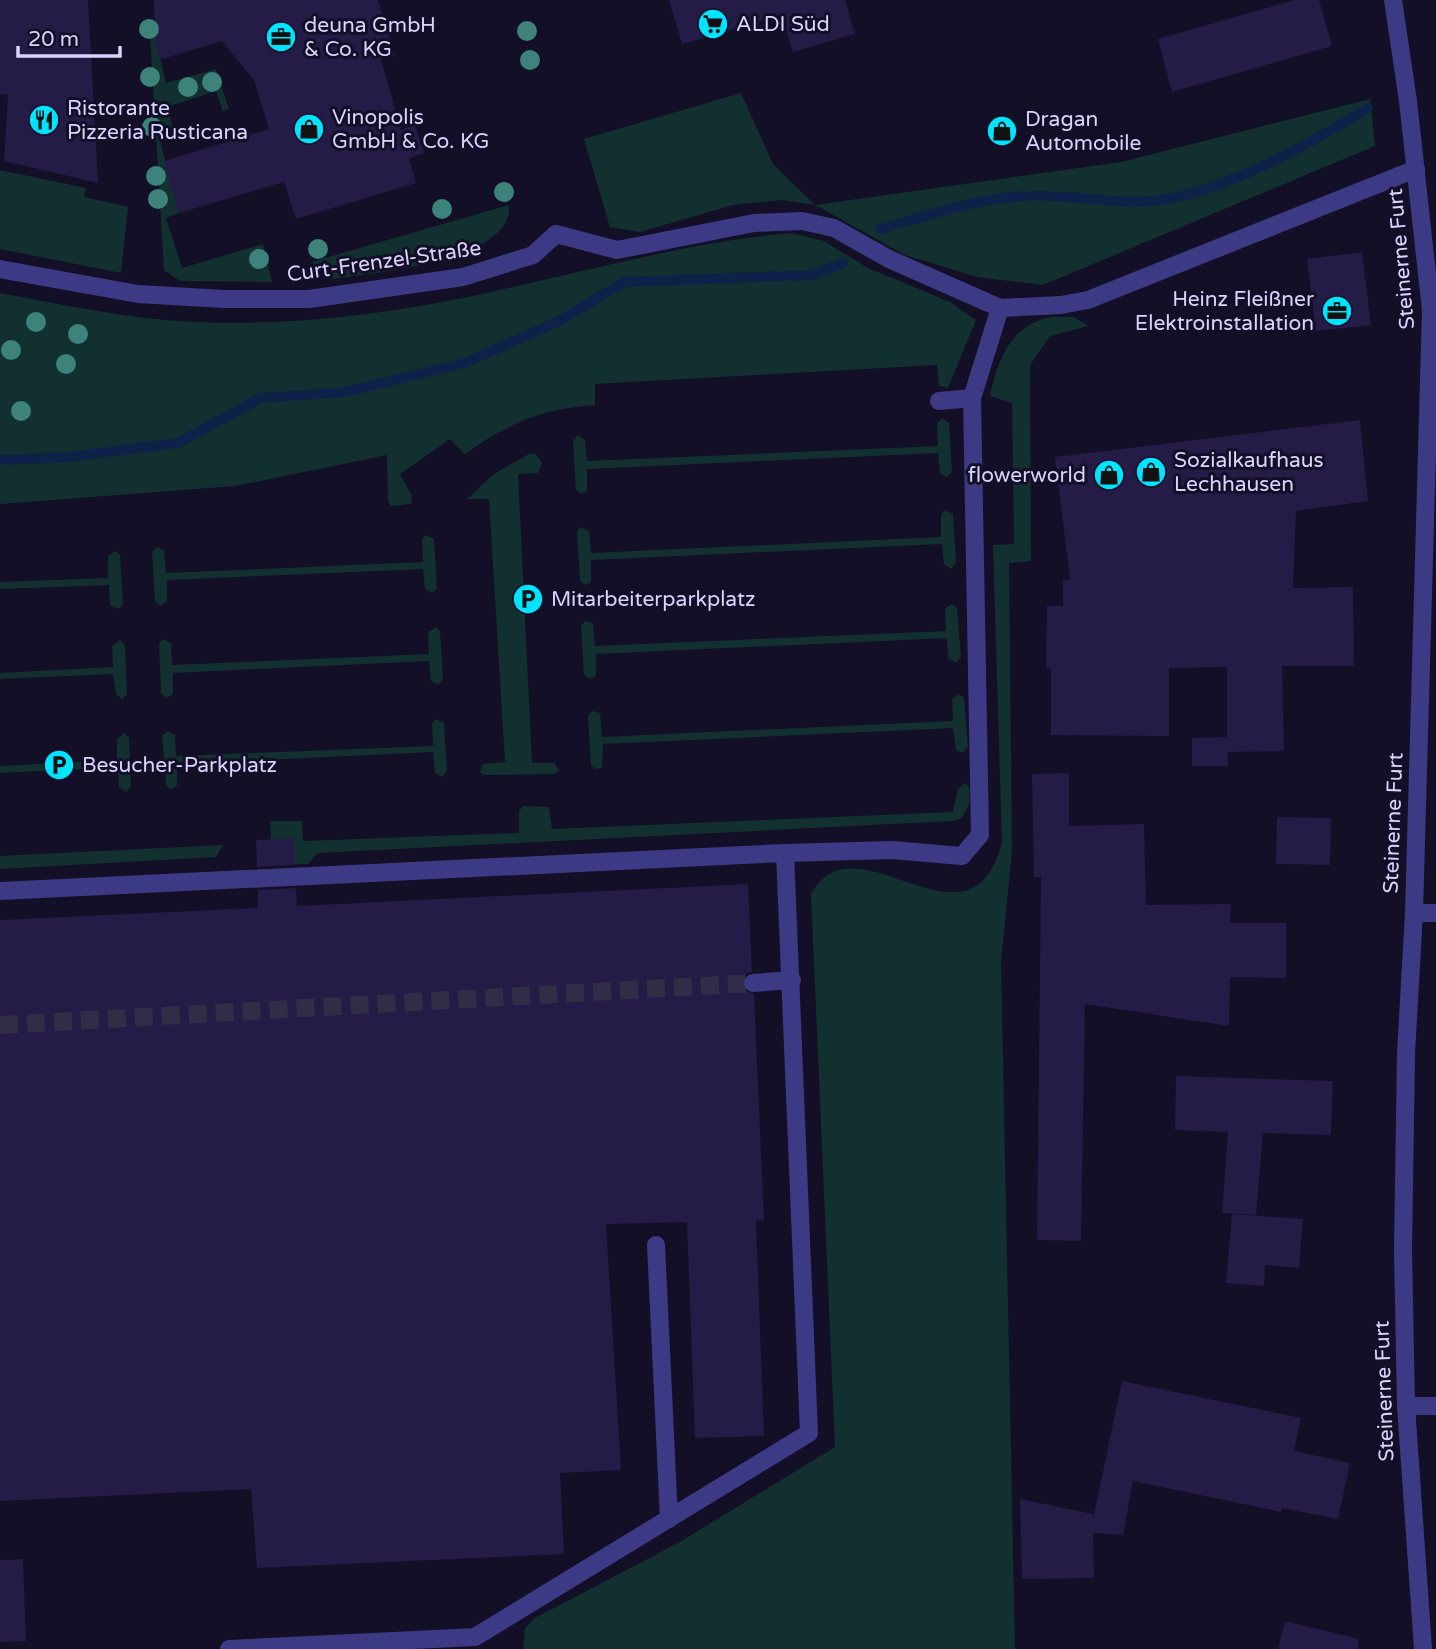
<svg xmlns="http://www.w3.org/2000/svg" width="1436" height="1649" viewBox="0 0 1436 1649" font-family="'Varela Round',sans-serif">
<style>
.green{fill:#12302f}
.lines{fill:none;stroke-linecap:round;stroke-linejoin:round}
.stream{stroke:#0c2248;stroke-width:10}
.building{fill:#241b47}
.minor-tunnel{stroke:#312d47;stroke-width:18;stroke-dasharray:18 9;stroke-linecap:butt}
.minor{stroke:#3d3a85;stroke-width:18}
.tree{fill:#3d827b}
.labels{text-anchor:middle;stroke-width:6;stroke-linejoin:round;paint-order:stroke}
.poi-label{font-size:21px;fill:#d9d4ff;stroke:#130f26;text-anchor:start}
.street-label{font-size:21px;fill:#d9d4ff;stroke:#130f26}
</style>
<rect width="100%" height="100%" fill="#130f26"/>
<!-- green -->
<g class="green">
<path d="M155,33L166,83L216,69L229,109L223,111L216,91L167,107L173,128L158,133L179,213L166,218L182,268L263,244L272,282L180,281L164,270L150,35Z"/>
<path d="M741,93L773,164L815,205L1121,162L1370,99L1375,146L1043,285L977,277L905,255L815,205L782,200L733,205L640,232L610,227L584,139Z"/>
<path d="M0,170L86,188L84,197L128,207L121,273L0,249Z"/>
<path d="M509,205C514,261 373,273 333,279L311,262Z"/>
<path d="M790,233L824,241L868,268L950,302L976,320L948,388L939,386L937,365L595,384V405C543,409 508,423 465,454L450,439L400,474L412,496L411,504L391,506L388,501L387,455L235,486L0,504V293C43,301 87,310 130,316C232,330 341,321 442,302C558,280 671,244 790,233Z"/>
<path d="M1051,317H1074L1088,326L1050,336L1030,365L1031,561L1009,563L1012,851L1001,962L1015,1649H523L525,1628L535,1618L678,1543L835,1447L811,894C857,812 969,965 1002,843L993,545L1014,544L1012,403L990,396C998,358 1011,325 1051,317Z"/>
<path d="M942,418L949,423L952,472L947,477L940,473L938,453L587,469V491L581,494L576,490L573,441L578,435L585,440L587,461L938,446L937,424Z"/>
<path d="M529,454H536L542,464L538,473L518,474L532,763H555L559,771L554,774L484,775L480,772L483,764L505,762L489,499H467L494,474Z"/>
<path d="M944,510L953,514L956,563L951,569L944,564L942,544L591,560V582L585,585L580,581L577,532L580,527L589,531L591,553L941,537V515Z"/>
<path d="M425,535L434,539L437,588L432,593L425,589L423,569L167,580V602L160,606L155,601L152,552L158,547L164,551L166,573L423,562L422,540Z"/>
<path d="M115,551L120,555L123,604L118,609L110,605L109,585L0,589V582L108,578V556Z"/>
<path d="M951,604L957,608L961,657L956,663L948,658L947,638L596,654V676L589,679L584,674L581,626L585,621L593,623L595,646L946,631L945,609Z"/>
<path d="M436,627L440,631L443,680L438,685L431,681L429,661L173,673V694L167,698L161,693L159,644L162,639L171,643L172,665L429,654L428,632Z"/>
<path d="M120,640L125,645L127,694L122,699L116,694L113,674L0,679V673L113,667L112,646Z"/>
<path d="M958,694L964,698L968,747L963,753L956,750L953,728L603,744L602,768L595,769L591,765L588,716L592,711L600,713L602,737L953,721L952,699Z"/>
<path d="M435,719L444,723L447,771L442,777L435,773L433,752L177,764V786L171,790L166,785L162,736L168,731L175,735L176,756L433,746L432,724Z"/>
<path d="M124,733L129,738L131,786L126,792L119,787L118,767L0,773V766L117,760V739Z"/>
<path d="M965,783L970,789L969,804L962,818L952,821L318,853L308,864L273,865L294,858L293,839L271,840L270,821H302L303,841L519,833V811L523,806L549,807L552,829L953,812L958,789Z"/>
<path d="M223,845L216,857L0,869V856Z"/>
</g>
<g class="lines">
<!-- stream -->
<g class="stream">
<path d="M881,229C929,215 981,197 1031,196C1073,194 1118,206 1159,200C1225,192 1311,143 1368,108"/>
<path d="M0,460L69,457L178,443L261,398L345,392L465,363L561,320L624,282L812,275L843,263"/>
</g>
</g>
<!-- building -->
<g class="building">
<path d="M0,0H88L98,183L4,161L8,94L0,95Z"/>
<path d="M154,0H378L395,56L381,60L401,130L415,125L424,153L409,158L416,183L296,219L284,182L179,213L164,161L269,129L254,80L222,41L159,60L155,41Z"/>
<path d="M669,0H845L855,34L793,52L781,15L682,44Z"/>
<path d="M1295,0H1319L1332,46L1172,92L1158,39Z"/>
<path d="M1362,252L1371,325L1316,331L1307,259Z"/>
<path d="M1360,420L1368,501L1296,511L1293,588L1353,587L1354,666H1282L1284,751L1227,752V667L1169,668V736L1051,735V668L1046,669L1047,606H1063V580L1070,579L1055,457Z"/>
<path d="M1227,737L1228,766H1192V738Z"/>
<path d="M1069,773V826L1144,824L1146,905L1231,904L1230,923H1286V978L1230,977L1229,1026L1085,1004L1081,1241L1037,1240L1041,877H1034L1032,774Z"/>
<path d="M1277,817L1331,818L1330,865L1276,864Z"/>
<path d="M293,838L295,865L257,867L256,840Z"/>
<path d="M748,884L752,972L746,974L742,983L744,990L754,994L764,1220L756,1221L764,1436L695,1438L687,1222L606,1224L621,1470L560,1473L564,1554L257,1568L251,1489L0,1501V920L258,908V890L296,888L297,906Z"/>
<path d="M1176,1076L1333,1081L1331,1135L1263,1133L1256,1215L1222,1213L1228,1132L1175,1130Z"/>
<path d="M1232,1214L1303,1219L1299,1268L1265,1265L1264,1286L1226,1283Z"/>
<path d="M1122,1381L1301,1418L1294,1451L1350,1463L1338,1519L1282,1508L1281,1512L1133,1481L1123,1535L1093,1533L1094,1578L1022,1579L1020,1499L1093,1514V1519Z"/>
<path d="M23,1559L26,1641L0,1642V1560Z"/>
<path d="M1285,1621L1359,1639L1358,1649H1278Z"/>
</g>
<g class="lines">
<!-- minor-tunnel -->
<path class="minor-tunnel" d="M0,1025L753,983"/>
<!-- minor -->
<g class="minor">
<path d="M1393,0L1408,101L1431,310L1414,913L1406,1053L1403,1249L1406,1406L1423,1649"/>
<path d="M0,269L138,294L224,299H309L463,277L533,255L556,234L617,250L754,223L802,221L834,228L889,259L1000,308L1061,305L1088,300L1416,169"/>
<path d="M939,401L972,398"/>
<path d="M785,853L892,850L962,856L980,835L972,398L1000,308"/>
<path d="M0,891L785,853L809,1433L475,1637L229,1649"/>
<path d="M1414,913H1436"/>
<path d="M753,983L792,980"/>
<path d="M656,1245L669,1519"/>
<path d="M1406,1406H1436"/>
</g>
</g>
<!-- trees -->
<g class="tree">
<circle cx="149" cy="29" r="10"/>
<circle cx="527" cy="31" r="10"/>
<circle cx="530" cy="60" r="10"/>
<circle cx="150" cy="77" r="10"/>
<circle cx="212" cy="82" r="10"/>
<circle cx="188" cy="87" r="10"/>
<circle cx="152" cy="127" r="10"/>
<circle cx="156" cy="176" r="10"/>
<circle cx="504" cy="192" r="10"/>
<circle cx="158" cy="199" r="10"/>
<circle cx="442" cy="209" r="10"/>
<circle cx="318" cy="249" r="10"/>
<circle cx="259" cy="259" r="10"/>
<circle cx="36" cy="322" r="10"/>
<circle cx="78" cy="334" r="10"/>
<circle cx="11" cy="350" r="10"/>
<circle cx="66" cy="364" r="10"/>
<circle cx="21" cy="411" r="10"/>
</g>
<!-- icons -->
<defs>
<g id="supermarket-disc" transform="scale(1.575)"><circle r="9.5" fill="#00e5ff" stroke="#130f26"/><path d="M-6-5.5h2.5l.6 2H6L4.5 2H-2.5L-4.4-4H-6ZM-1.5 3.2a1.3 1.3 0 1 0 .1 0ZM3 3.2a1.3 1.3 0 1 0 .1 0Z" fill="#111"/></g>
<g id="office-disc" transform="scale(1.575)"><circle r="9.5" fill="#00e5ff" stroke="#130f26"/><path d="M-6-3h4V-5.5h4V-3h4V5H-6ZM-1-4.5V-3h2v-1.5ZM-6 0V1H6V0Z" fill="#111"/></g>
<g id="restaurant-disc" transform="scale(1.575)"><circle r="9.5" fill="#00e5ff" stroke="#130f26"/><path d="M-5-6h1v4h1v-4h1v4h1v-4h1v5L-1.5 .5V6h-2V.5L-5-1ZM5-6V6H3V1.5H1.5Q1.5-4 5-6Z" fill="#111"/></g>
<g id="shop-disc" transform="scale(1.575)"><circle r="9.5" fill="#00e5ff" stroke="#130f26"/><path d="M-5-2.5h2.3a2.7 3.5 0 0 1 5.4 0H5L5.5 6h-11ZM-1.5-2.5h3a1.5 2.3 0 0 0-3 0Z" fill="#111"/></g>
<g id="parking-disc" transform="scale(1.575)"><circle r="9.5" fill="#00e5ff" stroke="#130f26"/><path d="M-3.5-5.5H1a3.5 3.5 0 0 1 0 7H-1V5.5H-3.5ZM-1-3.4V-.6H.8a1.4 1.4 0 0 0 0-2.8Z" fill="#111"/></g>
</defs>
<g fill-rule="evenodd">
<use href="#supermarket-disc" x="713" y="24"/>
<use href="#office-disc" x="281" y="37"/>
<use href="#restaurant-disc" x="44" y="120"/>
<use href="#shop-disc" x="309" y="129"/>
<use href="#shop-disc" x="1002" y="131"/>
<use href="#office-disc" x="1337" y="311"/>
<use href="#shop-disc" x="1151" y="472"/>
<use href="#shop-disc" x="1109" y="475"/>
<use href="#parking-disc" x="528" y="599"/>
<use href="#parking-disc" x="59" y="765"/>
</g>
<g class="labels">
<!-- poi labels -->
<g class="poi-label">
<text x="736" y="31">ALDI Süd</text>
<text x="304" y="32">deuna GmbH<tspan x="304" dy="24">&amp; Co. KG</tspan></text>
<text x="67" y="115">Ristorante<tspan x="67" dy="24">Pizzeria Rusticana</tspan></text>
<text x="332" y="124">Vinopolis<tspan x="332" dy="24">GmbH &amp; Co. KG</tspan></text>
<text x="1025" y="126">Dragan<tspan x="1025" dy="24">Automobile</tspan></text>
<text x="1314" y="306" text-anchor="end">Heinz Fleißner<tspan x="1314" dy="24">Elektroinstallation</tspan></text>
<text x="1174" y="467">Sozialkaufhaus<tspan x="1174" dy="24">Lechhausen</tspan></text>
<text x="1086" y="482" text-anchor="end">flowerworld</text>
<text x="551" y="606">Mitarbeiterparkplatz</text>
<text x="82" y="772">Besucher-Parkplatz</text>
</g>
<!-- street labels -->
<g class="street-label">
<text transform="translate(1401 259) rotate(-95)" y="7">Steinerne Furt</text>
<text transform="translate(384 261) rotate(-8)" y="7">Curt-Frenzel-Straße</text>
<text transform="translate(1393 823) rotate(-88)" y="7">Steinerne Furt</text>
<text transform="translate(1384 1391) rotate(-92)" y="7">Steinerne Furt</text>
</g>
</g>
<!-- scale -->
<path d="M18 46v10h102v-10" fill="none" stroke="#d9d4ff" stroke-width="3.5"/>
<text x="28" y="46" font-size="21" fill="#d9d4ff" stroke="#130f26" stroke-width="5" paint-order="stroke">20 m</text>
</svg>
